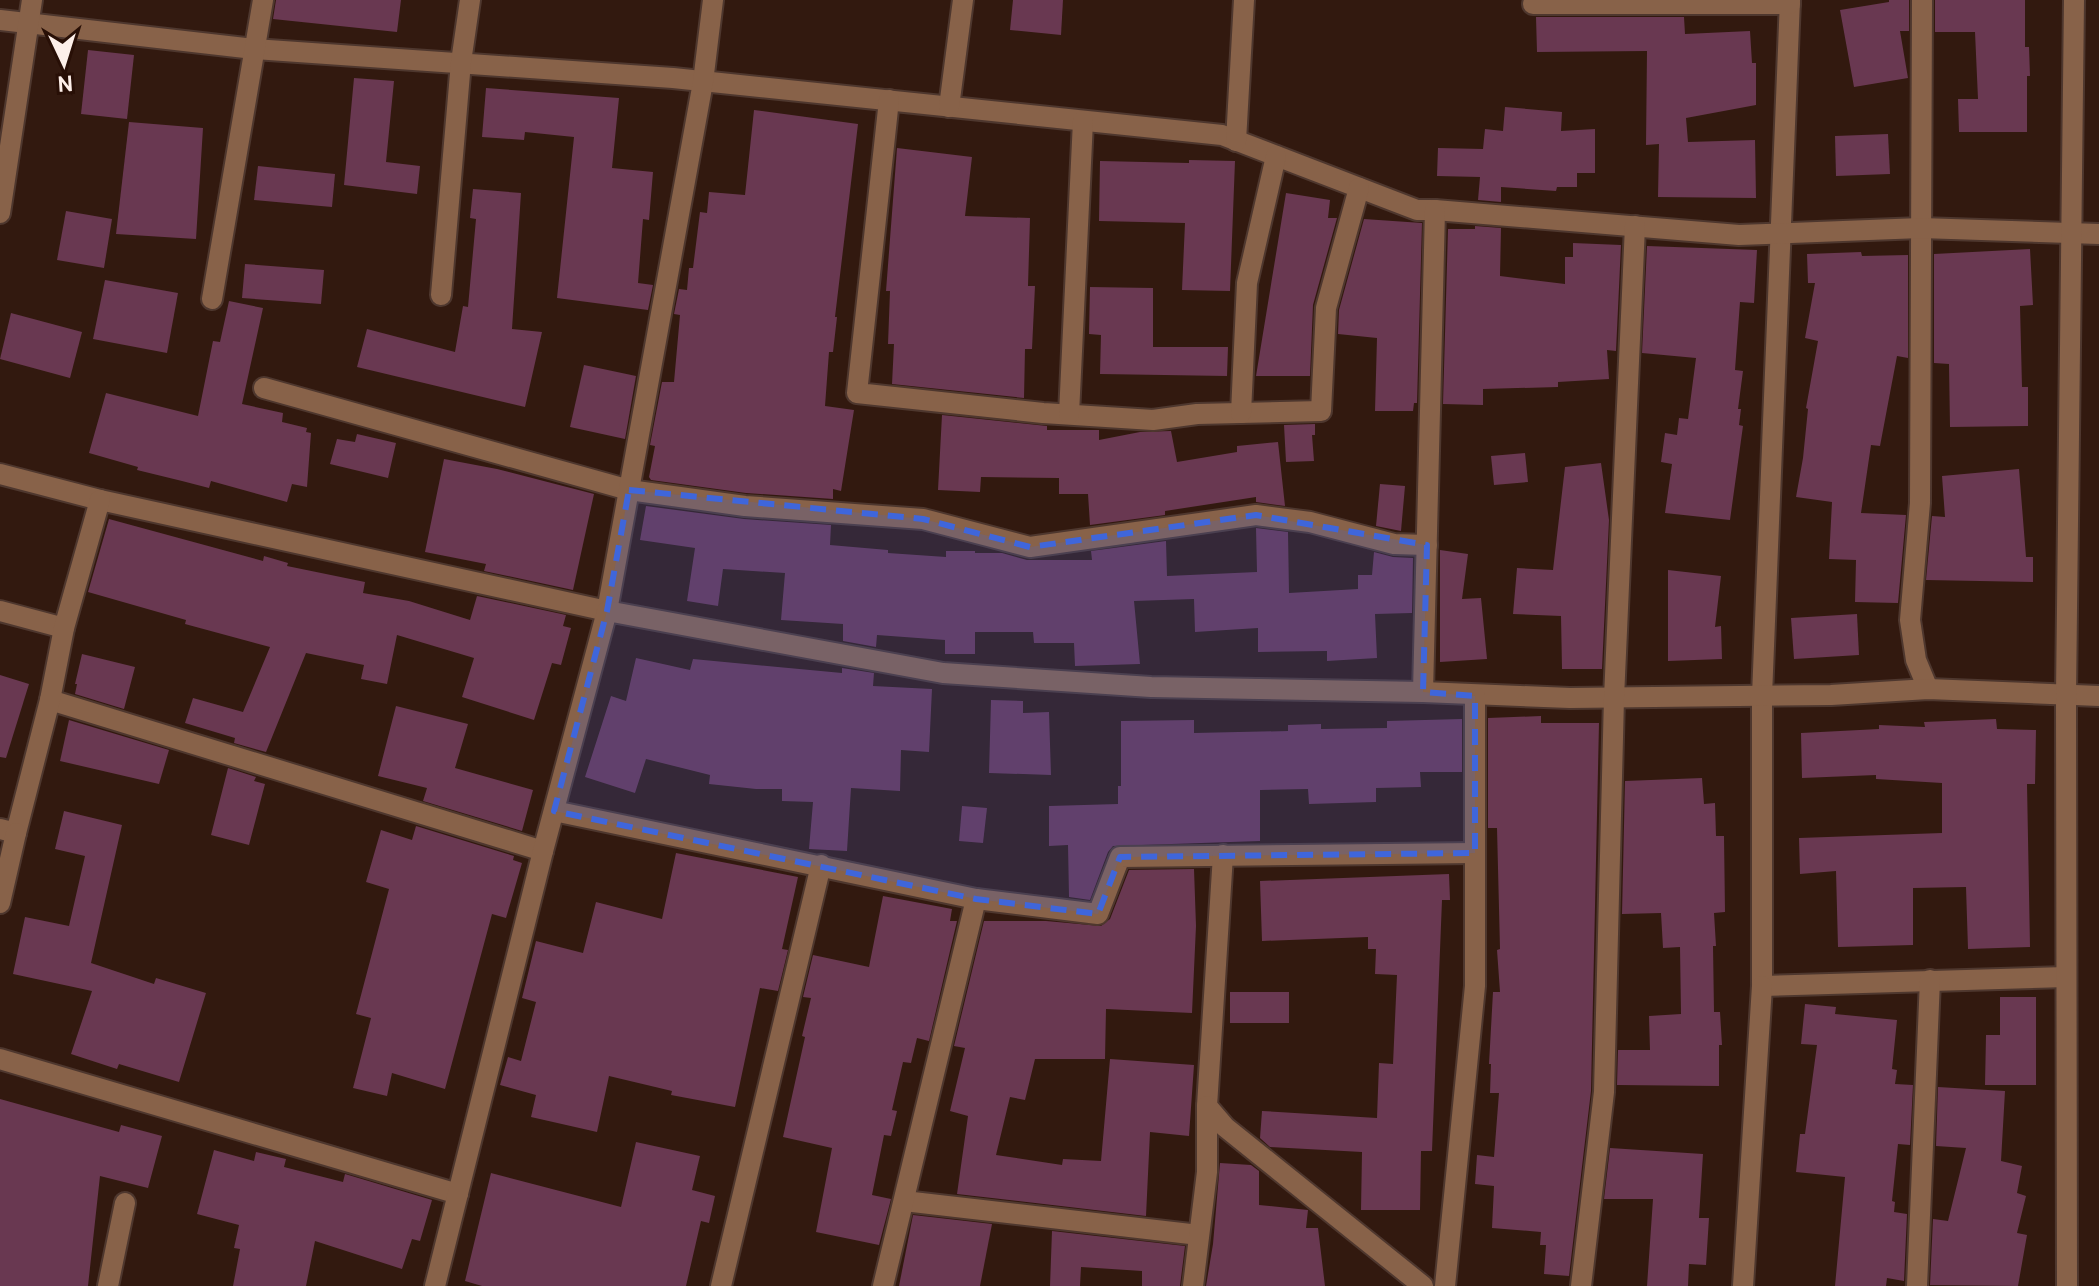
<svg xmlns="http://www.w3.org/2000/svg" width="2099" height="1286" viewBox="0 0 2099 1286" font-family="Cabin,sans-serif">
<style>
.building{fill:#693851}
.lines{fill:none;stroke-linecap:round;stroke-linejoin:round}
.street-casing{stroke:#4e372e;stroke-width:24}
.street{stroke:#886249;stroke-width:20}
.marked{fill:#3f66db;fill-opacity:0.2;stroke:#3f66db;stroke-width:6;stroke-dasharray:16 10;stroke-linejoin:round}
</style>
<rect width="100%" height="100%" fill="#32190f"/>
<!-- building -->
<g class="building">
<path d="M276,0H401L397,32L273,19Z"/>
<path d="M1013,0H1063L1061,35L1010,30Z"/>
<path d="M1889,0H1909V31H1900L1908,78L1854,87L1840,10L1889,2Z"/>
<path d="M1935,0H2025V47H2029L2030,76H2027V132H1959L1958,99H1978L1975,32H1935Z"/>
<path d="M1536,17H1684L1685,34L1750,31L1752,63H1756V105L1686,118L1688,142L1755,140L1756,198L1658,197L1659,144L1646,145L1647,51L1537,52Z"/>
<path d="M88,50L134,55L127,119L81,114Z"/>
<path d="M354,78L394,81L386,162L420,166L417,194L344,185Z"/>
<path d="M486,88L619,98L612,168L653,172L649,220L643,219L638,283L653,285L648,310L557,298L574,137L525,132L524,140L482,137Z"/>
<path d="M1505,107L1562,112L1561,131L1595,129V173H1577V187H1557L1556,191L1501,187V202L1478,200L1480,177L1437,176L1438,148L1483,149L1485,129L1503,131Z"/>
<path d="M754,110L858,124L835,317H837L833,352H829L825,406L854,410L841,491L833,489V499L746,493L651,480L649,477L655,446L650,445L662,382H674L680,315L674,314L679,289L687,290L689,268H693L700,212L707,213L709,192L745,195Z"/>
<path d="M129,122L203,128L196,239L116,234Z"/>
<path d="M1888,134L1890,174L1836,176L1835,136Z"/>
<path d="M897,148L972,157L965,216L1030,218L1028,286H1035L1032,349H1025L1024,398L892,384L894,344H888L890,291H886Z"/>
<path d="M1189,160L1235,161L1230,291L1182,290L1185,223L1099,221L1100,161L1189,163Z"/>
<path d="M258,166L335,174L332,207L254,200Z"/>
<path d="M473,189L521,193L512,329L542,332L525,407L357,367L367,329L455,352L463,306L468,307L476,219L470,218Z"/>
<path d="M1286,193L1330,200L1328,218H1337L1313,305L1310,376H1256Z"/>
<path d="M66,211L112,219L104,268L57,260Z"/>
<path d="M1364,219L1422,223L1417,403H1414L1413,411H1375L1377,338L1338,334L1339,310Z"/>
<path d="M1475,226L1501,228L1500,276L1565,284V257H1573V243L1621,245L1616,351L1607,350L1609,379L1558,382V387L1483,389V405L1443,404L1448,229H1475Z"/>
<path d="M1647,246L1757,250L1754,303L1740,302L1735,370L1743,371L1738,409H1741L1739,425L1743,426L1730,520L1665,513L1672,464L1661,462L1665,433L1677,435L1679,418L1688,419L1696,358L1642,353Z"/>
<path d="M2030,249L2033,305L2020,306L2022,387H2028V426L1950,427L1949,364L1934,363V254Z"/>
<path d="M1861,252L1862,256L1908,255V358L1897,356L1880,446L1871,445L1861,513L1906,515L1898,603L1855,602L1856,560L1829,559L1832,502L1796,497L1803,458L1808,409L1806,408L1818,341L1805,338L1815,283H1808L1807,254Z"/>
<path d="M245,264L324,270L321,304L242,298Z"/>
<path d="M105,280L178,293L167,353L93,339Z"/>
<path d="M1090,287L1153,288V347H1228L1227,376L1100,374L1101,335L1089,334Z"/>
<path d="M229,301L263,308L242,404L283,413L282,422L307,428L306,432L311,433L307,487L292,484L287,502L211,481L209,488L182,481L137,470L138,467L89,453L106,393L198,416L213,341L220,342Z"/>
<path d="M11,313L82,332L70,378L0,359Z"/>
<path d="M584,365L636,376L625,439L570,427Z"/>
<path d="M942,415L1047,426V430H1099V440L1140,432L1171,431L1177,462L1237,452V446L1278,442L1285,506L1256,502V497L1165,511V515L1090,525L1088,494H1059V478L981,477L980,492L938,490Z"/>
<path d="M1315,424V435H1312L1314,461L1286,462L1284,425Z"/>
<path d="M357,434L396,443L388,478L330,464L337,439L355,442Z"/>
<path d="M1525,453L1528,482L1494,485L1491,456Z"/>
<path d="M444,459L497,469L594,494L573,590L484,571L486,564L425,552Z"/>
<path d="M1601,463L1609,520L1602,669H1562L1561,616L1513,614L1517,568L1553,570L1565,467Z"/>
<path d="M2019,469L2026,557H2033V582L1926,580L1932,516L1945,517L1942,476Z"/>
<path d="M1380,484L1405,486L1401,531L1376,526Z"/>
<path d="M646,506L744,519L831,525L830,545L888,550V553L946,557V551H975V553H1002L1027,560H1092L1091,551L1166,541L1167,576L1257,572L1256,528L1288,532L1289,593L1358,589V575H1372L1374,552L1393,557L1413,558L1412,613L1375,614L1377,658L1327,661V651L1258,652V628L1195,632L1194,599L1134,601L1140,664L1075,666L1074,643H1034L1033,632H975V654H945V640L877,635L876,647L843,641V624L781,620L785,573L723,569L718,606L687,601L695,548L640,540Z"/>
<path d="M109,519L263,561L264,556L288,563L287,566L365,582L363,593L409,601L470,620L477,596L566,615L563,626L571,628L561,665L552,663L534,720L462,697L474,658L397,635L387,684L361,679L364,665L306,653L266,752L234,743L235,738L185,723L193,698L243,712L270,647L185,624L186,620L88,592Z"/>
<path d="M1440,550L1468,554L1462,599L1481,598L1487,659L1440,662Z"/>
<path d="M1668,570L1721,576L1715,627L1721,626L1722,659L1668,661Z"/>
<path d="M1857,614L1859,655L1794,659L1791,618Z"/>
<path d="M82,654L135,667L124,709L75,694L77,684H75Z"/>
<path d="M636,658L690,670L693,659L842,673V668L874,673L873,686L932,689L929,752L901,750L900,791L851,788L847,851L809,849L813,802L782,801V789H756L709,784L710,775L646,759L635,793L585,777L611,696L626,701Z"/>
<path d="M0,675L29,684L6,758L0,757Z"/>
<path d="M991,700L1023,701V713L1049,712L1051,775L989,773Z"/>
<path d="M396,706L468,724L455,768L533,790L522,831L423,801L427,788L378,776Z"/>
<path d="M1541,716V723H1599L1591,1091L1569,1276L1544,1274L1546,1245H1540L1541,1232L1492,1228L1494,1186L1475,1184L1477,1155L1494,1157L1499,1093H1490L1491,1064H1489L1493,992H1500L1497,950L1500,949L1497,828H1488V718Z"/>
<path d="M1462,719V772H1420L1421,787L1376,788V802L1309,804L1308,789L1260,790V841L1113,846L1108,852L1090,900L1069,897L1068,845L1049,846V806L1118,804V786H1121V721L1194,720V733L1288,731V725L1321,724V729L1387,728V721Z"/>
<path d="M1996,719L1997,729L2036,730L2035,784H2027L2030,947L1968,949L1966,887L1913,888V945L1838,947L1836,871L1800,874L1799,838L1942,833V783L1876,779V775L1802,778L1801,733L1879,729V725L1925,727L1924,722Z"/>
<path d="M69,720L169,750L159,784L60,761Z"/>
<path d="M228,768L256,777L254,781L265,784L249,845L211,835Z"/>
<path d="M1702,778L1704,804L1715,803L1716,836H1724L1725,912L1714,913L1716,946H1713L1714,1012H1720L1722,1045H1719V1086L1617,1085L1618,1050H1650L1649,1016L1681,1014L1680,947L1663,948L1661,913L1622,914L1625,781Z"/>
<path d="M962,806L987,808L983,843L959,841Z"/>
<path d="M64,811L122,825L91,963L154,984L156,978L206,993L179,1082L119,1064L117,1069L71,1054L92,991L13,974L25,917L69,926L85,856L55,849Z"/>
<path d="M416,826L514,856L513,860L522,863L506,918L492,914L445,1089L392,1073L387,1096L353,1088L371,1018L356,1014L389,889L366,882L381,830L412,840Z"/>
<path d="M676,853L798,877L782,949L788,950L778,991L760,988L735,1107L671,1095L672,1091L609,1076L597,1132L531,1117L536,1095L500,1085L508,1057L521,1061L536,1002L522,998L536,941L583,953L596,902L662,919Z"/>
<path d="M1194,869L1196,926L1192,1013L1106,1009L1105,1059H1035L1025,1100L1010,1097L996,1155L1062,1165L1063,1159L1101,1161L1110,1059L1194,1065L1189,1136L1150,1132L1146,1216L957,1194L968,1116L950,1111L965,1048L954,1046L984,921H1046L1101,926L1110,919L1129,870Z"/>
<path d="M1449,874L1450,900H1442L1432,1151H1421L1420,1210H1361L1362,1152L1270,1147L1260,1138L1262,1111L1377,1118L1379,1063L1393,1064L1397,975L1375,974L1376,949H1368V937L1262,941L1260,881Z"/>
<path d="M883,896L952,909L950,921H957L929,1041L917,1038L911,1063L903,1062L892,1110L897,1111L891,1136L884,1135L872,1195L891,1199L879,1245L816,1232L832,1148L783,1137L805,1037L802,1036L811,998L803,997L813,955L869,967Z"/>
<rect x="1230" y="992" width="59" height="31"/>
<path d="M2000,997H2036V1085H1985L1986,1035H2000Z"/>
<path d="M1805,1004L1836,1007L1835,1014L1897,1020L1892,1069L1897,1070L1895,1084L1913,1085L1910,1145L1898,1144L1892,1201L1895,1202L1894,1212L1907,1214L1904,1281L1887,1278L1886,1286H1835L1845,1177L1796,1172L1800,1134H1805L1817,1045L1801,1044Z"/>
<path d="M1938,1087L2005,1091L2001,1161L2022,1166L2017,1193L2026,1196L2017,1233L2027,1235L2018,1286L1930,1285L1933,1219L1948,1221L1966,1148L1936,1146Z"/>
<path d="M0,1099L119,1132L121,1125L162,1136L148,1188L100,1176L88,1286H0Z"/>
<path d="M636,1142L700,1156L692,1190L715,1196L709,1223L701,1221L686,1286H482L465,1281L491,1173L621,1207Z"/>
<path d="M1610,1148L1703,1154L1699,1218H1709L1706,1265L1689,1264L1688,1286H1647L1653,1199H1604Z"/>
<path d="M214,1150L254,1161L256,1152L286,1159L284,1167L343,1182L345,1174L432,1200L420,1241L412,1239L402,1269L315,1241L306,1286H233L240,1249L234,1248L239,1225L197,1214Z"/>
<path d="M1220,1163L1251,1165L1259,1171V1205L1308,1210L1306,1228H1318L1325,1286H1206L1213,1244Z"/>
<path d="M913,1215L992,1224L980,1286H899Z"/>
<path d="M1052,1231L1185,1246L1180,1286H1142V1271L1081,1267L1080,1286H1050Z"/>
</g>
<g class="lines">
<!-- street casing -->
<g class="street-casing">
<g id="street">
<path d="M1790,0L1762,696V986L2066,977"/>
<path d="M1922,0L1920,503L1910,620L1916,660L1928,689"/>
<path d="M1533,4H1790"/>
<path d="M0,20L254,49L673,78L1222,135L1417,210H1435L1739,235L1921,228L2099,234"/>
<path d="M889,100L857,393L1043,413L1153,420L1197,414L1321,411L1326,308L1359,188"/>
<path d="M949,107L963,0"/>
<path d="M1236,141L1244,0"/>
<path d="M0,213L32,0"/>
<path d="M441,295L461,62L470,0"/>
<path d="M212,299L263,0"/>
<path d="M264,388L629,490L745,506L923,519L1030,547L1256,515L1310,522L1394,544L1427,545"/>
<path d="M1241,413L1247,283L1276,156"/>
<path d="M1069,414L1083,121"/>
<path d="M0,474L100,500L607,611L703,82L713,0"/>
<path d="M0,611L64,628"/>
<path d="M1423,692L1435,210"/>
<path d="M50,700L543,851"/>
<path d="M554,811L976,899L1098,914L1120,857L1475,853"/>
<path d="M0,829L16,833L50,700L64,628L100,500"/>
<path d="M1223,855L1207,1106L1225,1127L1423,1286"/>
<path d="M0,903L16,833"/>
<path d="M0,1059L458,1194"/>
<path d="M904,1201L1199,1235"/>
<path d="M108,1286L125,1203"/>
<path d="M435,1286L543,851L607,611L943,673L1151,687L1423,692L1570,698L1831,695L1928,689L2099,696"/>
<path d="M721,1286L821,865"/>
<path d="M883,1286L976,899"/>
<path d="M1193,1286L1207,1172V1106"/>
<path d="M1445,1286L1475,986V696"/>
<path d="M1581,1286L1604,1092L1614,698L1635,226"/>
<path d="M1743,1286L1762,986"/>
<path d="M1917,1286L1930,980"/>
<path d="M2067,1286L2066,696L2074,0"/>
</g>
</g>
<!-- street -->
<use href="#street" class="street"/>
</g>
<!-- marked area -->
<path class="marked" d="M629,490L923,519L1030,547L1256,515L1427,545L1423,692L1475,696V853L1120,857L1098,914L976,899L554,811L607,611Z"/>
<!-- north arrow -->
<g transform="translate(64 64) rotate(176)" stroke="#280f06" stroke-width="6" paint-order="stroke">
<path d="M0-6L14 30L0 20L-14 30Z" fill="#fdefe9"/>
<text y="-12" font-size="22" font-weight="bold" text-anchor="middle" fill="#fdefe9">N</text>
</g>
</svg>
